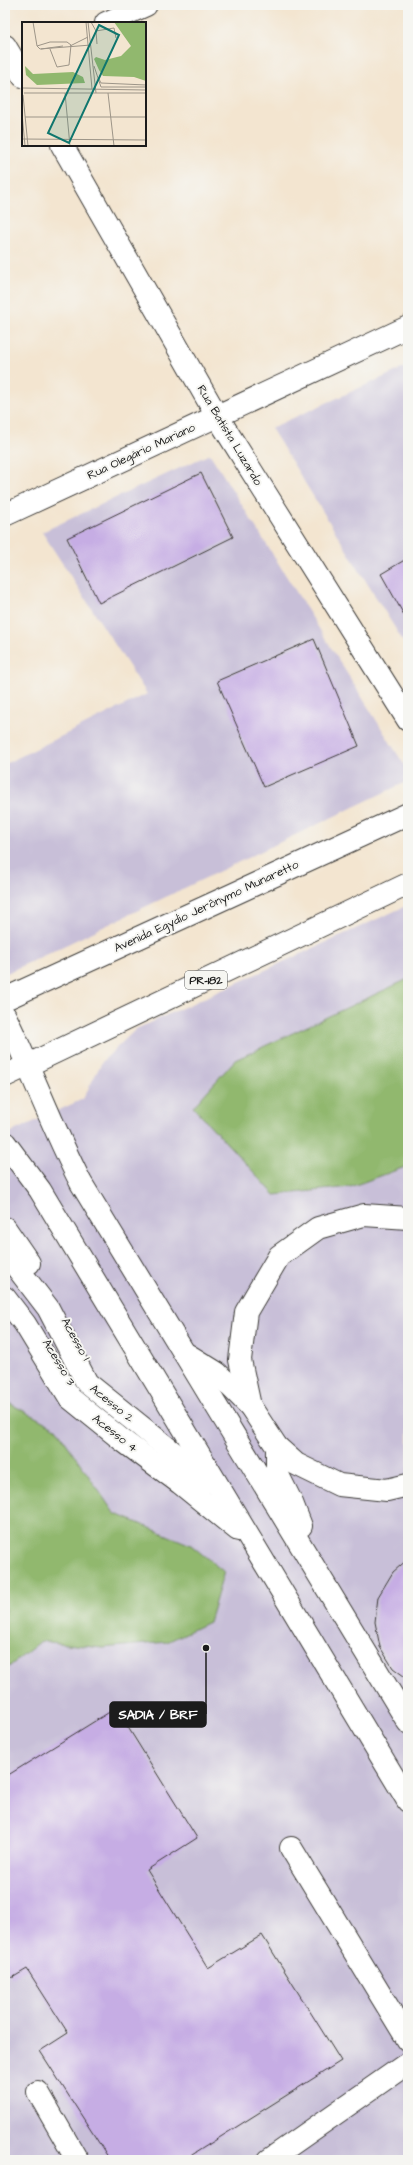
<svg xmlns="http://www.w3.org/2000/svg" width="413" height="2165" viewBox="0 0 413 2165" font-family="'Architects Daughter',sans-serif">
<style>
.industrial{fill:#c8bfd8}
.forest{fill:#91b86e;stroke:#566a45}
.building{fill:#c6ade4}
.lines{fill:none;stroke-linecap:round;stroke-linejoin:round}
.minor-casing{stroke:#3c3a37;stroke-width:24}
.major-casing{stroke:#3c3a37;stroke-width:24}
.minor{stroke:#fff;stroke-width:22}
.major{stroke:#fff;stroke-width:22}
.labels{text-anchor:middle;stroke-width:4;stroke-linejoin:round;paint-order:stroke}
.shield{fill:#f6f6f2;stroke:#5d5d5c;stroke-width:1}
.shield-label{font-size:11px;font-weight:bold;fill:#1c1c1c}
.street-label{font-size:12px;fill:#1c1c1c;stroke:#f6f6f2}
.inset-road{fill:none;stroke:#9d9588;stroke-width:1}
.view{fill:#0f766e;fill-opacity:0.15;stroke:#0f766e;stroke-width:2}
.inset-edge{fill:none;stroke:#1c1c1c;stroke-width:2}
.leader{fill:none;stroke:#1c1c1c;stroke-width:1.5}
.callout-dot{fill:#1c1c1c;stroke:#f6f6f2;stroke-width:1.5}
.callout{fill:#1c1c1c;stroke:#1c1c1c;stroke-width:1.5}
.callout-label{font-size:13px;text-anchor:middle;font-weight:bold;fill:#fff}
</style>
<rect width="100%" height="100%" fill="#f6f6f2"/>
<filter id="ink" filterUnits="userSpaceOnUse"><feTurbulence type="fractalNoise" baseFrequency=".025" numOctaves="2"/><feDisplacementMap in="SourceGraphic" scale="8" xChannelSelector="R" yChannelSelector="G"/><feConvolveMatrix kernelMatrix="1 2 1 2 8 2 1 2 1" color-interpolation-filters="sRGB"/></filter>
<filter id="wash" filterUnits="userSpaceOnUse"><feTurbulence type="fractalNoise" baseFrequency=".012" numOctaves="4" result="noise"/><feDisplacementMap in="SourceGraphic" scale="16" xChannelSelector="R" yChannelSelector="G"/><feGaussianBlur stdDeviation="0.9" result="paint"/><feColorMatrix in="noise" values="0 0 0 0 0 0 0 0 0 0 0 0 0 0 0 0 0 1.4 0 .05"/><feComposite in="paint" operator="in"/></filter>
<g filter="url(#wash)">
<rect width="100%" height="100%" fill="#f3e5d0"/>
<!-- industrial -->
<g class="industrial">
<path d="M408,366V649L271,428Z"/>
<path d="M210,454L408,771V781L5,974V764L147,694L42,532Z"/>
<path d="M408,905V2160H5V1135L83,1099L102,1062L136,1029Z"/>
</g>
<!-- forest -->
<g class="forest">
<path d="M408,979V1168L405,1167L350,1187L275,1195L193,1107L235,1060Z"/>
<path d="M5,1401L56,1428L114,1513L191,1545L224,1572L209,1622L167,1642L102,1648L41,1641L5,1670Z"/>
</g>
<g id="blocks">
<!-- building -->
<g class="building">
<path d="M201,473L233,537L99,603L67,538Z"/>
<path d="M408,558V622L381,574Z"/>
<path d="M314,639L359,746L264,787L217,681Z"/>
<path d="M408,1559V1679L393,1668L380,1647L375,1622L378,1597L393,1572Z"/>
<path d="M116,1708L197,1838L147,1870L208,1968L262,1935L341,2061L184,2160H110L40,2051L68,2033L27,1969L12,1978L5,1967V1777Z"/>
</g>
</g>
</g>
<g filter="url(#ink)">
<use href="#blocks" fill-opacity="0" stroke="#3c3a37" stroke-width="1"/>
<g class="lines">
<!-- minor casing -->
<g class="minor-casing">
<g id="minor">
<path d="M106,23L146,5"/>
<path d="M5,46L23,76"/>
<path d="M62,145L217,416L408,720"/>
<path d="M5,515L408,327"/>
<path d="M5,1016C32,1071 53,1129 81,1183L408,1722"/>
<path d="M5,1143L40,1190L408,1801"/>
<path d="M408,1218L364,1215L318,1228L279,1256L246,1312L240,1360L250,1406L277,1447L296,1464L339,1485L387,1490L408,1485"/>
<path d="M5,1228L29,1263"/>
<path d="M5,1252L48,1308L87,1383L210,1482"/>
<path d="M5,1298L25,1324L70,1398L122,1440L180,1483L238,1530"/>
<path d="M188,1355L217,1373L250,1406"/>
<path d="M277,1447V1473L292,1503L301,1526"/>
<path d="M291,1848L408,2040"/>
<path d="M38,2092L77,2160"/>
<path d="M269,2160L408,2063"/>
</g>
</g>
<!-- major casing -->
<g class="major-casing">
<g id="major">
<path d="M5,999L408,814"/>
<path d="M5,1076L408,884"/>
</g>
</g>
<!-- minor -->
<use href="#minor" class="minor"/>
<!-- major -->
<use href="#major" class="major"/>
</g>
</g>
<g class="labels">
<!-- shield labels -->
<rect class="shield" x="185" y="971" width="42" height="18" rx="3"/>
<g class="shield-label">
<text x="206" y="984">PR-182</text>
</g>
<!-- street labels -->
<g class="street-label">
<text transform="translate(230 435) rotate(59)" y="4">Rua Batista Luzardo</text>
<text transform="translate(141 451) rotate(-25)" y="4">Rua Olegário Mariano</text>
<text transform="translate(206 906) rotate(-25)" y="4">Avenida Egydio Jerônymo Munaretto</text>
<text transform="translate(76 1339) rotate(61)" y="4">Acesso 1</text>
<text transform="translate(59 1362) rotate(59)" y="4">Acesso 3</text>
<text transform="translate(112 1403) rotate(39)" y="4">Acesso 2</text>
<text transform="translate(115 1433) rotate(38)" y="4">Acesso 4</text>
</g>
</g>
<!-- overview -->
<g transform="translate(22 22)">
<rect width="124" height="124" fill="#f3e5d0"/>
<path d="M92,0H124V59L112,55L81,54L77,48L72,37L74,35L83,38L99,34L109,24ZM3,44L11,52L51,50L61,55L63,61L15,63L4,53Z" fill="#91b86e"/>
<path class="inset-road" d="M11,0L15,24L18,27L69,23M64,0L70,67M66,0L74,71M69,0L74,9L75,22M74,9L92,6L94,16M15,24L28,20H45L49,23L47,43L35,45L28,27M48,24L66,15M19,27L41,24M72,44L79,65H124M77,57L79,61L124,63M1,66L124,68M2,71H124M43,71L48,124M86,71L92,124M1,73L6,124M0,91L3,124M3,95H124M0,117L124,118"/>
<path class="view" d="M77,3L97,13L47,121L26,111Z"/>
<rect width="124" height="124" class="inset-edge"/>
</g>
<!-- callouts -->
<path class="leader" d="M206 1648L206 1714"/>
<circle class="callout-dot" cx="206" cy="1648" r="4"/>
<rect class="callout" x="110" y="1702" width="96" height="25" rx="4"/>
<g class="callout-label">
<text x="158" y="1719">SADIA / BRF</text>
</g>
<!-- margin -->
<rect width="413" height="2165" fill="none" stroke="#f6f6f2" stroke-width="20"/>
</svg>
